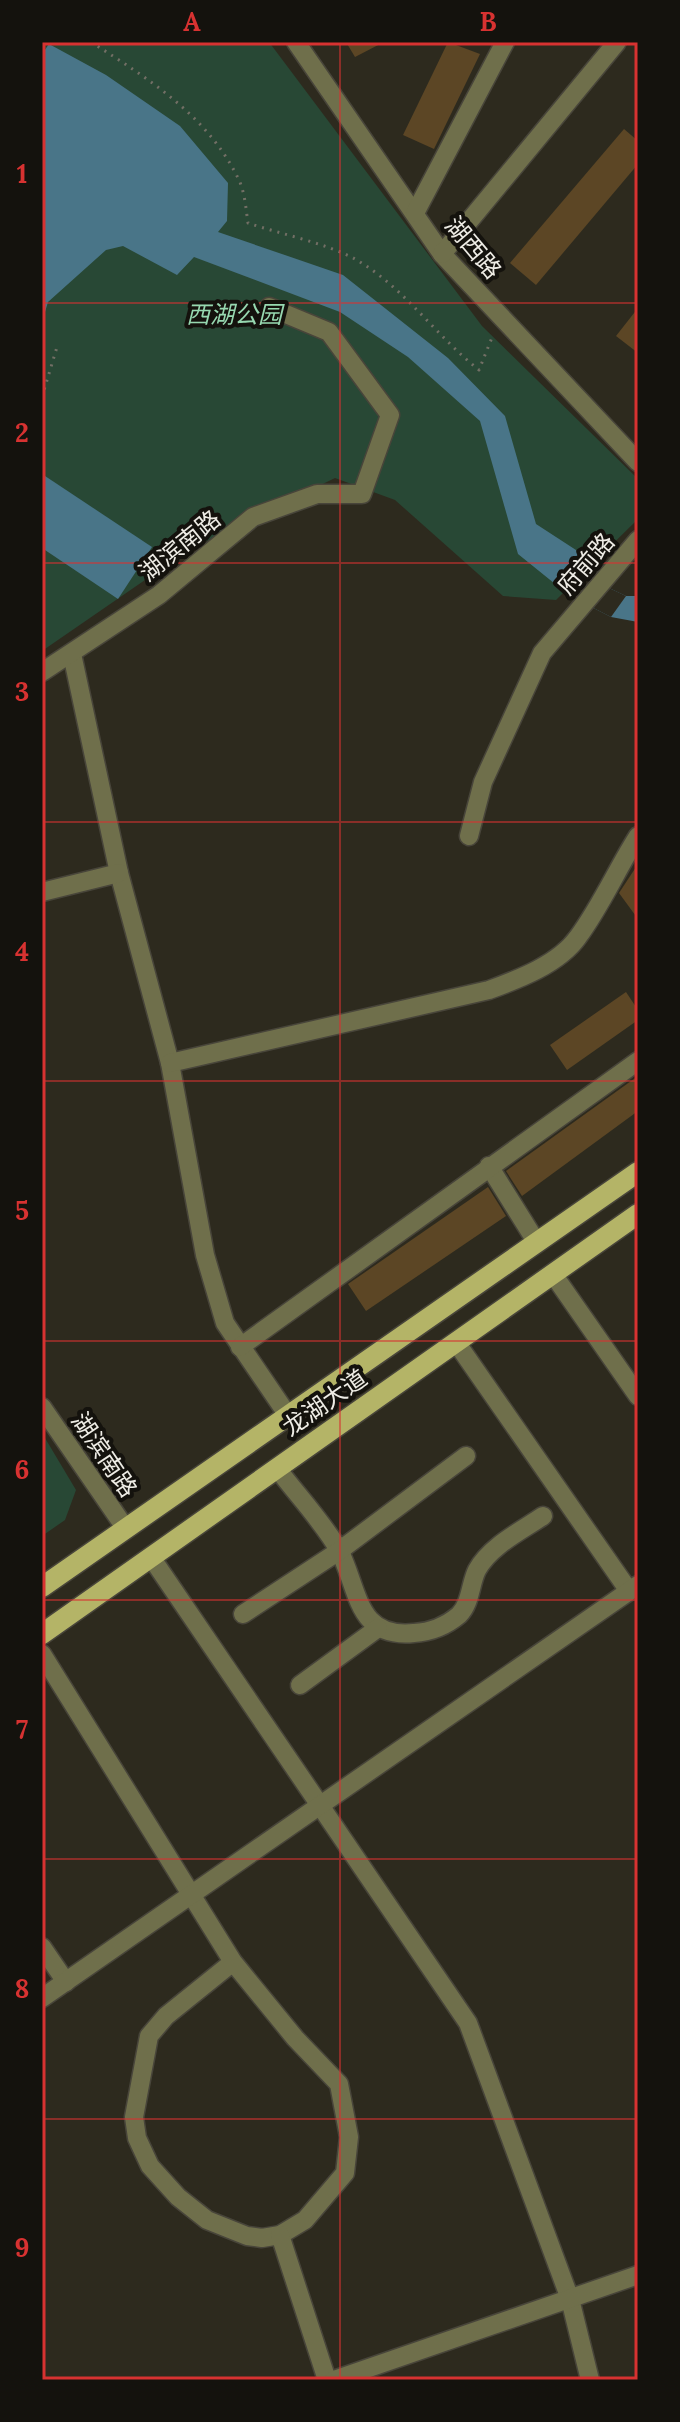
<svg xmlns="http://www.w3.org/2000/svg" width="680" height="2422" viewBox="0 0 680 2422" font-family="Lora,'Noto Sans SC',serif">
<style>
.green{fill:#284835}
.water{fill:#497588}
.pier{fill:#2d2a1e}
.building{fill:#5c4625}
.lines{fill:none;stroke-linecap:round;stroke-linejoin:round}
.minor-casing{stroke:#48453a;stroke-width:21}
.major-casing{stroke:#48453a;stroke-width:23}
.path{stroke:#726f65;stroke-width:3;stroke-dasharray:2 6;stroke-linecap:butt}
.minor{stroke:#6f6f4b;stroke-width:18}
.major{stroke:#b4b467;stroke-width:20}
.grid{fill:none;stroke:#d73231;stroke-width:2;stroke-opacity:0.55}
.labels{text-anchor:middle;stroke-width:8;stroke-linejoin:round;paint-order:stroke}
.street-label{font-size:24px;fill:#eeece5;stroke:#14120d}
.park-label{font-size:24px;font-style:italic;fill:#97d8b0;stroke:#14120d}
.neatline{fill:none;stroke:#d73231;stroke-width:3}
.grid-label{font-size:26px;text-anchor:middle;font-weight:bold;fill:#d73231}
</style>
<rect width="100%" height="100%" fill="#2d2a1e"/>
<!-- green -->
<g class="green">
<path d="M42,42H269L482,326L638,479V519L556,600L503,596L395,500L335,478L190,549L42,651Z"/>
<path d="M42,1433L76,1490L65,1520L42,1536Z"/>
</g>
<!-- water -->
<g class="water">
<path d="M49,44L106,75L180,126L228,183L227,221L218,232L343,275L448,358L505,416L536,524L576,550L586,577L626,596H638V622L611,617L570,596L518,554L480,421L408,357L340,312L194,257L177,275L123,246L106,250L48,302L42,322V54Z"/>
<path d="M45,476L152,547L118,599L42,548V480Z"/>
</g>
<!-- pier -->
<path class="pier" d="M586,577L626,596L611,617L570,596Z"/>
<!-- building -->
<g class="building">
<path d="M346,42H384L355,57Z"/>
<path d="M448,42L480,54L434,149L403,135Z"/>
<path d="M624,129L638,141V164L536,285L510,263Z"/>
<path d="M638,308V353L616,336Z"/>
<path d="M638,864V919L619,893Z"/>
<path d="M626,992L638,1010V1020L567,1070L550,1045Z"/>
<path d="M638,1076V1111L522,1196L506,1171Z"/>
<path d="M488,1187L506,1216L366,1311L348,1284Z"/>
</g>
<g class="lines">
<!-- minor casing -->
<g class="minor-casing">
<g id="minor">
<path d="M296,42L442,254L638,462"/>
<path d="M415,213L505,42"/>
<path d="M442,254L617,42"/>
<path d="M72,654L119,873L170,1063L205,1255L225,1323L289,1417"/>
<path d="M42,672L159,595L253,517L317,494H362L390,415L329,332L269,307"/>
<path d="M469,836L483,782L542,653L638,540"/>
<path d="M42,892L119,873"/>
<path d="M170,1063L489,990C519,979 559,964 578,937C601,906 617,869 638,836"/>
<path d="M489,1166L537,1243"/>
<path d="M553,1274L638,1396"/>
<path d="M456,1342L629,1591"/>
<path d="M240,1347L638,1061"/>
<path d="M42,1407L126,1529"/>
<path d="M277,1468C297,1495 324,1523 340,1552C359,1591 357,1639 414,1633C431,1632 446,1626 459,1615C471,1603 470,1584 477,1570C490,1546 521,1531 543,1516"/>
<path d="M151,1557L468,2023L570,2299L590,2380"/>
<path d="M243,1614L339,1551L466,1456"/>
<path d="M42,1654L233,1962L295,2038L339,2084L349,2137L345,2173L305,2220L280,2235L262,2238L247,2236L207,2220L178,2197L150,2166L137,2138L134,2117L149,2036L166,2016L233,1962"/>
<path d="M300,1685L378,1628"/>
<path d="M42,1947L66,1982"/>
<path d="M42,1998L638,1585"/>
<path d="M280,2235L327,2380"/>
<path d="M334,2380L638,2275"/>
</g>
</g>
<!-- major casing -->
<g class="major-casing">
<g id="major">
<path d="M42,1587L638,1172"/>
<path d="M42,1634L638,1214"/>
</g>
</g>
<!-- path -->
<g class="path">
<path d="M91,42C149,79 208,116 239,180C245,193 246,210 248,223C280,234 326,243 355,259C404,287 436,336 479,370L493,335"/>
<path d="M42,397L57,347"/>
</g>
<!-- minor -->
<use href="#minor" class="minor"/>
<!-- major -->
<use href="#major" class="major"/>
</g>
<!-- grid -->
<path class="grid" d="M340,42V2380M42,303H638M42,563H638M42,822H638M42,1081H638M42,1341H638M42,1600H638M42,1859H638M42,2119H638"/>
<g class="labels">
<!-- street labels -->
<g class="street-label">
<text transform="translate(473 248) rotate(50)" y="8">湖西路</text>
<text transform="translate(180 546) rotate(-39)" y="8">湖滨南路</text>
<text transform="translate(586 564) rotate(-49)" y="8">府前路</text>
<text transform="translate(325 1403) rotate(-35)" y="8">龙湖大道</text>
<text transform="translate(104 1455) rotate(56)" y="8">湖滨南路</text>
</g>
<!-- park labels -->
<g class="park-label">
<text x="234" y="323">西湖公园</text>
</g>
</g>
<!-- border -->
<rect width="680" height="2422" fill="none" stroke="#14120d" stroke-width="88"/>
<rect x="44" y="44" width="592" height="2334" class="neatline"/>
<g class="grid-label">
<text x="192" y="31">A</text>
<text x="488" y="31">B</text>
<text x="22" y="183">1</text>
<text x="22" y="442">2</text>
<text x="22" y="701">3</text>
<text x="22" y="961">4</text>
<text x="22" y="1220">5</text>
<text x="22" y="1479">6</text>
<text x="22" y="1739">7</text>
<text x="22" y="1998">8</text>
<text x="22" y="2257">9</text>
</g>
</svg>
